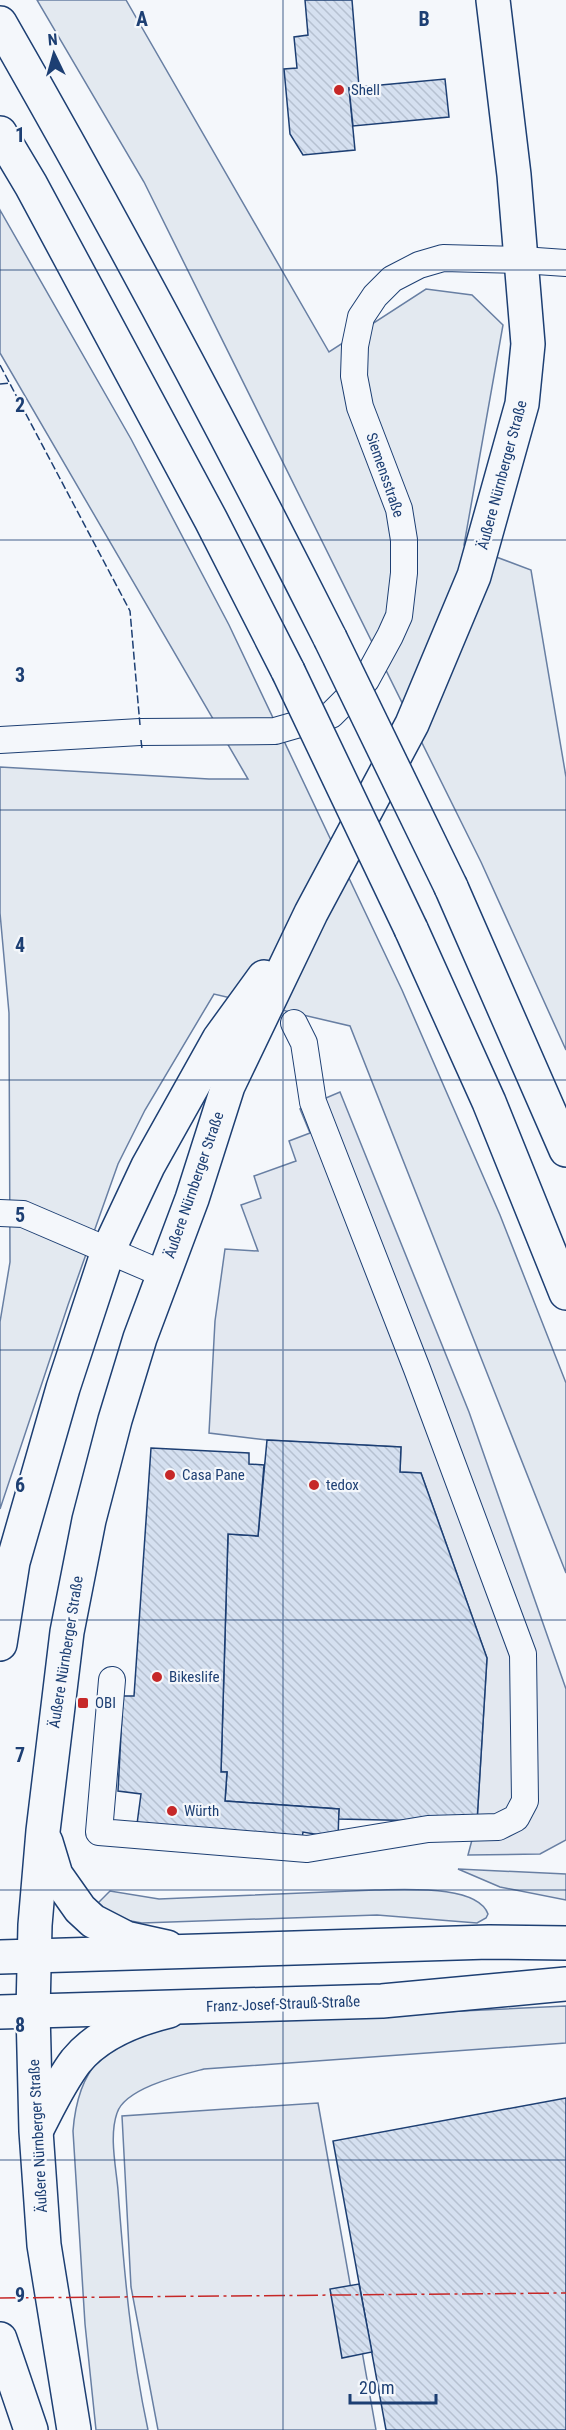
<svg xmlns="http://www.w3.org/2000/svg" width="566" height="2430" viewBox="0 0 566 2430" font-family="'Roboto Condensed',sans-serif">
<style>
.green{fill:#e3e9f0;stroke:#687fa3;stroke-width:1.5}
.parking{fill:#e3e8f0;stroke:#687fa3;stroke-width:1.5}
.building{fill:url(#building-back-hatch);stroke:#1d3f73;stroke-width:1.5}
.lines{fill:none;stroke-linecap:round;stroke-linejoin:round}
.street-casing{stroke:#1d3f73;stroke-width:28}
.secondary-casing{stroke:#1d3f73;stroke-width:36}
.primary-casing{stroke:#1d3f73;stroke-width:36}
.highway-casing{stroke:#1d3f73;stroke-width:36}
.street{stroke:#f4f7fb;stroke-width:26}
.secondary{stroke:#f4f7fb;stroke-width:33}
.primary{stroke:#f4f7fb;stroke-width:33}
.highway{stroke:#f4f7fb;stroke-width:33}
.highway-bridge-casing{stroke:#1d3f73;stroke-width:36;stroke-linecap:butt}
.highway-bridge{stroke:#f4f7fb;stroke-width:33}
.fence{stroke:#1d3f73;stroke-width:1.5;stroke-dasharray:8 3;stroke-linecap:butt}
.power{stroke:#c62828;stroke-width:1.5;stroke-dasharray:21 4.5 3 4.5;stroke-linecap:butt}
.grid{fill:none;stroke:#1d3f73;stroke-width:1.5;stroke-opacity:0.55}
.poi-dot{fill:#c62828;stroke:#f4f7fb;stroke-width:2}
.labels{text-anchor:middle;stroke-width:4.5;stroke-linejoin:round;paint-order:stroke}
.poi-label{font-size:15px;fill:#1d3f73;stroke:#f4f7fb;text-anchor:start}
.street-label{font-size:15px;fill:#1d3f73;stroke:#f4f7fb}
.grid-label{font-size:20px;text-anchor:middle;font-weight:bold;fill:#1d3f73;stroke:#f4f7fb;stroke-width:4.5;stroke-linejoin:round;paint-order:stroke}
</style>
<defs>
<pattern id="building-back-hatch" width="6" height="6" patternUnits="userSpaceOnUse" patternTransform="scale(1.5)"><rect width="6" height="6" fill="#d5e0f0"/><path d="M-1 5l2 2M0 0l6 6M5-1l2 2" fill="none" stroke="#b6c1d1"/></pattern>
</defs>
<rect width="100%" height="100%" fill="#f4f7fb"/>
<!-- green -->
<g class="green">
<path d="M37,0H126L329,352L426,289L472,295L503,325L464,545L531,570L566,777V1050L481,862L144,182Z"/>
<path d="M0,210L131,439L229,625L402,990L500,1215L566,1383V1573L350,1026L214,994L145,1110L118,1164L68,1305L0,1509V1322L10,1262L9,1013L0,913V767L209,779H248L0,353Z"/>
<path d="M458,1869L566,1874V1900L500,1887Z"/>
<path d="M375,1890C402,1890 477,1884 488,1914L486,1918L477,1923L377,1915L142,1923L120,1919L96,1905L110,1891L159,1899Z"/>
<path d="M566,2006V2043L204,2069C181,2075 125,2088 117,2113C109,2136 116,2167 118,2190C124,2271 131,2351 148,2430H96L85,2324L73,2131C78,2066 105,2044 165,2025Z"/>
</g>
<!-- parking -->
<g class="parking">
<path d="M340,1092L469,1412L566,1689V1840L540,1854L468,1855L477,1821L487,1658L421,1473L400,1472L401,1447L267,1440L209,1433L215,1321L225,1249L258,1251L241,1205L261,1198L254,1176L296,1161L289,1141L310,1133L300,1109Z"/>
<path d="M318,2103L376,2430H158L131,2287L122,2116Z"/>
</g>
<!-- building -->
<g class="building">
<path d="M305,0H352L359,87L349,88L355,150L303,155L290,134L284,69L297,68L294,37L308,35Z"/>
<path d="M445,79L449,117L353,126L349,88Z"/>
<path d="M267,1440L401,1447L400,1472L421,1473L487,1658L477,1822L338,1819L339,1809L225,1801L227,1772H221L228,1534L258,1536Z"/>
<path d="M151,1448L249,1453V1464L264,1465L258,1536L228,1534L221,1772H227L225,1801L339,1809L338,1838L303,1832L302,1839L137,1824L141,1794L118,1791L123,1696H134Z"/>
<path d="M566,2098V2430H386L333,2141Z"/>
<path d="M359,2284L372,2352L342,2358L330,2289Z"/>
</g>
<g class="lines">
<!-- street casing -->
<g class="street-casing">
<g id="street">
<path d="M0,740L140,732L275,731L331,715L366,680L390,636L399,616L404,573V540L399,509L360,407L354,376L355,346L361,317L375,296L392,279L419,265L443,258L522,260L566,263"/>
<path d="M0,1213L23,1214L163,1274"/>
<path d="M112,1680L99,1832L307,1849L428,1829L498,1827L516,1818L525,1801L523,1654L417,1369L313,1102L304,1043L294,1023"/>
</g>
</g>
<!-- secondary casing -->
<g class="secondary-casing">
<g id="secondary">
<path d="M0,1644L13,1562L63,1388L108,1251L148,1166L219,1039L264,977"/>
<path d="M46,1842L56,1875L80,1909L93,1921L126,1938L167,1947"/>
<path d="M37,2129C49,2106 60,2082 76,2061C98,2034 136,2019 169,2011"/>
<path d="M0,2339L31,2430"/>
<path d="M74,2430L44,2245L36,2131L33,2011L35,1925L43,1831L67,1632L89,1520L115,1420L140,1338L192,1199L228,1086L311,913L412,724L474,576L522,404L528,344L514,175L493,0"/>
</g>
</g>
<!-- primary casing -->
<g class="primary-casing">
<g id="primary">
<path d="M0,1957L489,1942L566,1943"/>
<path d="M0,2012L382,2001L566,1984"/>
</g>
</g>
<!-- highway casing -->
<g class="highway-casing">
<g id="highway">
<path d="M0,23C116,225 225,430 330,638"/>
<path d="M0,133L31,185L211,520L288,671"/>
<path d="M451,887L566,1150"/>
<path d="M411,929L489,1102L566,1293"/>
</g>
</g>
<!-- street -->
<use href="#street" class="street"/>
<!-- secondary -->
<use href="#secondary" class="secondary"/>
<!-- primary -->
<use href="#primary" class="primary"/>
<!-- highway -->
<use href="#highway" class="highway"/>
<!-- highway-bridge casing -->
<g class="highway-bridge-casing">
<g id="highway-bridge">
<path d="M330,638L451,887"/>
<path d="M288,671L411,929"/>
</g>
</g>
<!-- highway-bridge -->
<use href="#highway-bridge" class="highway-bridge"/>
<!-- fence -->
<g class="fence">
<path d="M0,365L130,611L140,725"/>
<path d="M0,384L10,383"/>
<path d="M141,740L142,749"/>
</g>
<!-- power -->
<path class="power" d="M0,2298L566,2293"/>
</g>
<!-- grid -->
<path class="grid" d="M283,0V2430M0,270H566M0,540H566M0,810H566M0,1080H566M0,1350H566M0,1620H566M0,1890H566M0,2160H566"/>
<!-- markers -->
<g class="poi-dot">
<circle cx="339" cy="90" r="6"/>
<circle cx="170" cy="1475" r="6"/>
<circle cx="314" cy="1485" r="6"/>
<circle cx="157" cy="1677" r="6"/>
<rect x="77" y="1697" width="12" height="12" rx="3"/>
<circle cx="172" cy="1811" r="6"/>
</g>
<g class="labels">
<!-- poi labels -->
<g class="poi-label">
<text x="351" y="95">Shell</text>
<text x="182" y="1480">Casa Pane</text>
<text x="326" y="1490">tedox</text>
<text x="169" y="1682">Bikeslife</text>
<text x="95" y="1708">OBI</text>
<text x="184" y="1816">Würth</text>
</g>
<!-- street labels -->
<g class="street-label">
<text transform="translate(385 475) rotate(71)" y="5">Siemensstraße</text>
<text transform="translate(502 475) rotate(-75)" y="5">Äußere Nürnberger Straße</text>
<text transform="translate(194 1185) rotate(-71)" y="5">Äußere Nürnberger Straße</text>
<text transform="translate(66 1652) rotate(-81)" y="5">Äußere Nürnberger Straße</text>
<text transform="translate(283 2004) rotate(-2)" y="5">Franz-Josef-Strauß-Straße</text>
<text transform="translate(38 2136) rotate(-93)" y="5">Äußere Nürnberger Straße</text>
</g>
</g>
<g class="grid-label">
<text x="142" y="26">A</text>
<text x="424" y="26">B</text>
<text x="20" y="142">1</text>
<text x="20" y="412">2</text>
<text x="20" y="682">3</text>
<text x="20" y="952">4</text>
<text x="20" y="1222">5</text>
<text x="20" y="1492">6</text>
<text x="20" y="1762">7</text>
<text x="20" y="2032">8</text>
<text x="20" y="2302">9</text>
</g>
<!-- north arrow -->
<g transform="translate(54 54) rotate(355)" stroke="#f4f7fb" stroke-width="4.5" paint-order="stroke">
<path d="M0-4.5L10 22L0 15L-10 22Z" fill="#1d3f73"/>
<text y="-9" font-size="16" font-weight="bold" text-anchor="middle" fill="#1d3f73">N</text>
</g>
<!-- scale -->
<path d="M350 2394v9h86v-9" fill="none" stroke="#1d3f73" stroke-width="3"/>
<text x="359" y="2394" font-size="18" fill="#1d3f73" stroke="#f4f7fb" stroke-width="4.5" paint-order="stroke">20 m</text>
</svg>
